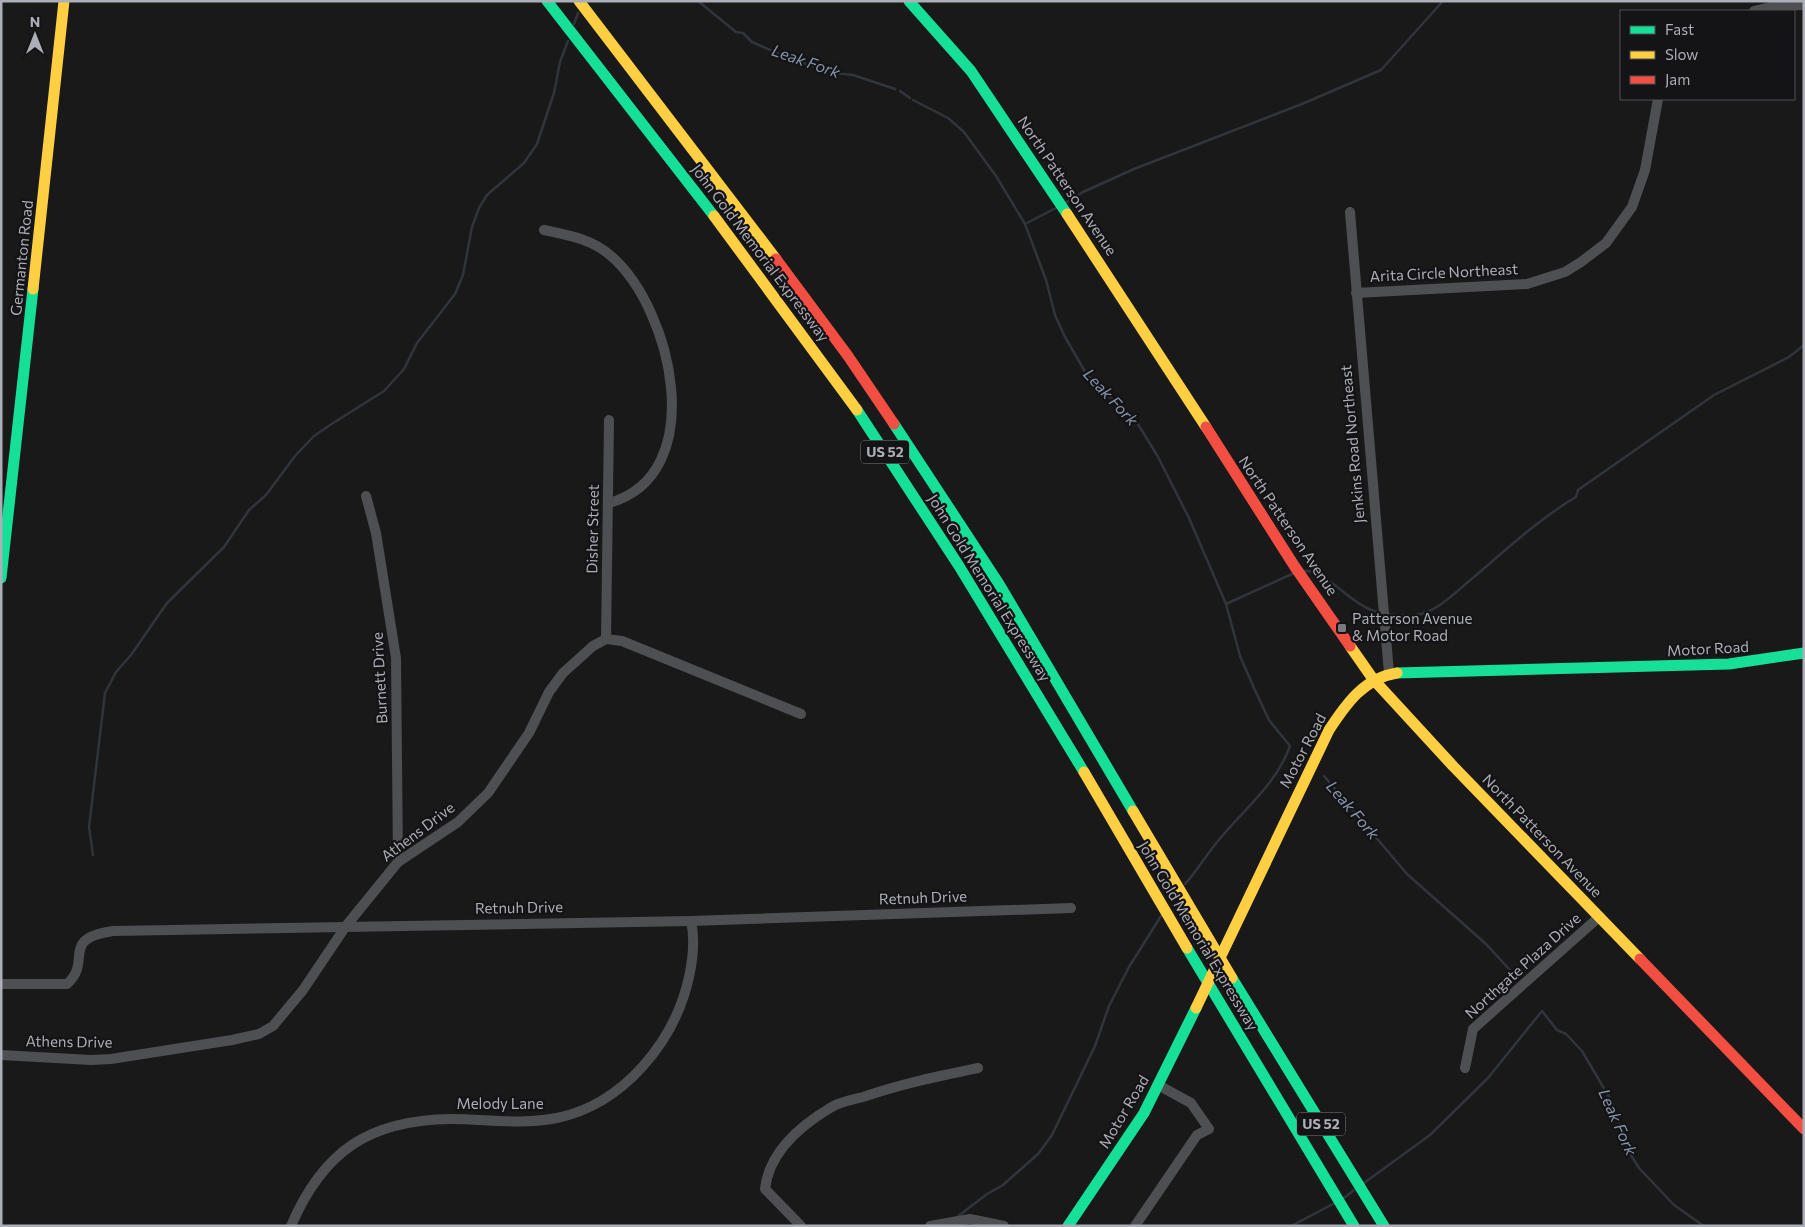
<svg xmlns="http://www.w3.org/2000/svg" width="1805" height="1227" viewBox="0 0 1805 1227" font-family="Commissioner,sans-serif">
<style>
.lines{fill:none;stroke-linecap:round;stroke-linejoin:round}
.stream{stroke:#30343c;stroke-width:2.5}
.street{stroke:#4e4f52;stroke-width:10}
.fast{stroke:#16e098;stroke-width:11}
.slow{stroke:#ffcf43;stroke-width:11}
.jam{stroke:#f24e42;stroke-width:11}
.poi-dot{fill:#797a80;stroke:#141315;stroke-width:2}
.labels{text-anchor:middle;stroke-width:4.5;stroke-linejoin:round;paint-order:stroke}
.shield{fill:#141315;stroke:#7e8087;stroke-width:1}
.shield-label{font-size:14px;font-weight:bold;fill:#acaeb8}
.street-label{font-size:15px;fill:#acaeb8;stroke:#141315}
.poi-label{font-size:15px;fill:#acaeb8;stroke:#141315;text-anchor:start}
.water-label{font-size:16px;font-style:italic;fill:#8796af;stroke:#141315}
</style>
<rect width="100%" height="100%" fill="#191919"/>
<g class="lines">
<!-- stream -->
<g class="stream">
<path d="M698,1L736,32L743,33L752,42L790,59L834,73L853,75L895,89"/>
<path d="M574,24L578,13"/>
<path d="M900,91L910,98"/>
<path d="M913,100L948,118L964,132L996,176L1025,224L1046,280L1055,315L1065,337L1087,375L1136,421L1157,455L1189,518L1226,604L1240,656L1254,688L1269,720L1290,746C1276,785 1243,810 1218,841C1206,855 1197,871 1185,884"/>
<path d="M1065,203L1083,192L1134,169L1302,104L1381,70L1443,1"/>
<path d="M1025,224L1056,208"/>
<path d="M1304,571C1327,569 1352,608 1381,613"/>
<path d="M1226,604L1292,574"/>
<path d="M1386,614C1397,615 1410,617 1421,614C1440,609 1459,589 1474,577C1507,549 1539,519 1576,497L1578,490L1714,395L1789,357L1804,345"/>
<path d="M1324,776L1407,874L1486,944L1510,970"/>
<path d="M93,855L89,827L105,693L116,672L131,655L167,603L224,547L249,510L266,495L295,456L314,436L330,425L384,391L404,369L417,343L455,294L463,275L472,227L479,208L487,195L524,163L537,144L554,93L560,62L568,41"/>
<path d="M1364,1183L1430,1135L1488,1078L1542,1011L1557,1030L1566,1034L1582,1051L1612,1102L1629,1152L1639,1168L1674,1205L1704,1226"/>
<path d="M1344,1198L1354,1190"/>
<path d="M957,1217L987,1194L1003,1185L1038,1154L1052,1135L1095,1046L1109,1006L1129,967L1161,916"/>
<path d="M1291,1226L1333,1204"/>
</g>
<!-- street -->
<g class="street">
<path d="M1754,11L1774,6L1804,5"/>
<path d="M1350,212L1389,673"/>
<path d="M544,230C568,235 592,239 611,256C672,308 711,475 609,503"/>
<path d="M1356,293L1527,284L1565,272L1581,262L1606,243L1632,207L1645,170L1658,99"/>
<path d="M366,496L376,533L396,658L398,862"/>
<path d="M606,639L609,420"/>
<path d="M1,984H67C93,961 59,939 113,931L691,921L1071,908"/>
<path d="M1,1055L91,1060L111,1059L232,1040L259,1034L273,1026L303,990L346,926L398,862L458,822L488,793L529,733L549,692L563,673L593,646L606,639L622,641L801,714"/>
<path d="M1465,1068L1473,1029L1599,917"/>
<path d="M291,1226C323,1151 369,1120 451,1119C486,1119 522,1125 557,1118C624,1104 675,1041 689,977C693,959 695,939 691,921"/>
<path d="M801,1226L765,1189C769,1152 800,1126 830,1108C839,1102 852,1100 863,1097C901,1084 939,1076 978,1068"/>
<path d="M930,1226L970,1219L1004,1226"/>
<path d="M1135,1226L1197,1135L1209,1129L1191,1103L1158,1085"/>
</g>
<!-- fast -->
<g class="fast">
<path d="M547,1L714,216"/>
<path d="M909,1L971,71L1067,214"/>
<path d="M857,410L959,566L1084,772"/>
<path d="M894,424L999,584L1133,811"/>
<path d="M1,578L33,289"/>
<path d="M1397,673L1729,664L1804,653"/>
<path d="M1187,948L1354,1226"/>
<path d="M1232,978L1384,1226"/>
<path d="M1068,1226L1144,1113L1196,1008"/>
</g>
<!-- slow -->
<g class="slow">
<path d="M579,1L776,259"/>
<path d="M1067,214L1206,427"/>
<path d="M714,216L857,410"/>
<path d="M33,289L64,1"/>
<path d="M1350,646L1373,679L1453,766L1640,959"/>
<path d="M1084,772L1187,948"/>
<path d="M1133,811L1232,978"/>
<path d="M1196,1008L1329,730C1346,704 1364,678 1397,673"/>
</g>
<!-- jam -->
<g class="jam">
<path d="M776,259L848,356L894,424"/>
<path d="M1206,427L1295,567L1350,646"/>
<path d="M1640,959L1804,1129"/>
</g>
</g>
<!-- markers -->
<rect class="poi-dot" x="1337" y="623" width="10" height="10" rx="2.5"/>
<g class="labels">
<!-- shield labels -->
<g class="shield">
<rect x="861" y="440.5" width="48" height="23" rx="4"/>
<rect x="1297" y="1112.5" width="48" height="23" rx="4"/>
</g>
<g class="shield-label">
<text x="885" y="457">US 52</text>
<text x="1321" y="1129">US 52</text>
</g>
<!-- street labels -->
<g class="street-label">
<text transform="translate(1067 186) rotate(56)" y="5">North Patterson Avenue</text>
<text transform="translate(760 253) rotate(53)" y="5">John Gold Memorial Expressway</text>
<text transform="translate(22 258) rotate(-84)" y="5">Germanton Road</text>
<text transform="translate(1444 273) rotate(-3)" y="5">Arita Circle Northeast</text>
<text transform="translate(1353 444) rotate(-95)" y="5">Jenkins Road Northeast</text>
<text transform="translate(1288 526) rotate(56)" y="5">North Patterson Avenue</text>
<text transform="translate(593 529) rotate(-89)" y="5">Disher Street</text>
<text transform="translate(989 588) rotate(58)" y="5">John Gold Memorial Expressway</text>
<text transform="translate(1708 649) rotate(-3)" y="5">Motor Road</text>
<text transform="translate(380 678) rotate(-93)" y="5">Burnett Drive</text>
<text transform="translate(1303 751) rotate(-62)" y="5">Motor Road</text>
<text transform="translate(418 832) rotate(-37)" y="5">Athens Drive</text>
<text transform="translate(1542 836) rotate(46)" y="5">North Patterson Avenue</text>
<text transform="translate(923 898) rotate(-2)" y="5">Retnuh Drive</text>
<text transform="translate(519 908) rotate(-1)" y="5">Retnuh Drive</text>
<text transform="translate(1198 936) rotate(59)" y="5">John Gold Memorial Expressway</text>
<text transform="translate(1523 966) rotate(-42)" y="5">Northgate Plaza Drive</text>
<text transform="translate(69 1042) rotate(1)" y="5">Athens Drive</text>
<text x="500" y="1109">Melody Lane</text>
<text transform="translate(1124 1112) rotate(-59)" y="5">Motor Road</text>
</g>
<!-- poi labels -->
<g class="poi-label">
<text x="1352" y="624">Patterson Avenue<tspan x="1352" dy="17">&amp; Motor Road</tspan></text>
</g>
<!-- water labels -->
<g class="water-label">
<text transform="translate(806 61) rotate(19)" y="6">Leak Fork</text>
<text transform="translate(1111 397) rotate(47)" y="6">Leak Fork</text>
<text transform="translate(1353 810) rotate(49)" y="6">Leak Fork</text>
<text transform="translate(1618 1122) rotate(66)" y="6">Leak Fork</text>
</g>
</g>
<!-- border -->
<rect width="1805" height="1227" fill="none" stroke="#acaeb8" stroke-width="5"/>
<!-- legend -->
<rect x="1620" y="10" width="175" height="90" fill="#141315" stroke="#515156"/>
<rect x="1630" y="26" width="25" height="8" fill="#16e098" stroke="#515156"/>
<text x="1665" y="35" font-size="15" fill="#acaeb8">Fast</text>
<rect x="1630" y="51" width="25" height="8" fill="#ffcf43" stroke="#515156"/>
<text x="1665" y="60" font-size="15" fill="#acaeb8">Slow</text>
<rect x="1630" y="76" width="25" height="8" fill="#f24e42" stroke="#515156"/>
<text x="1665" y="85" font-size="15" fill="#acaeb8">Jam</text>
<!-- north arrow -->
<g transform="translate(35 35)" stroke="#141315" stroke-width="4" paint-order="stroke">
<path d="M0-4L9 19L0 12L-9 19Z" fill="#acaeb8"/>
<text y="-8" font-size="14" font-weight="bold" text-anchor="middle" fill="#acaeb8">N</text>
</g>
</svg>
